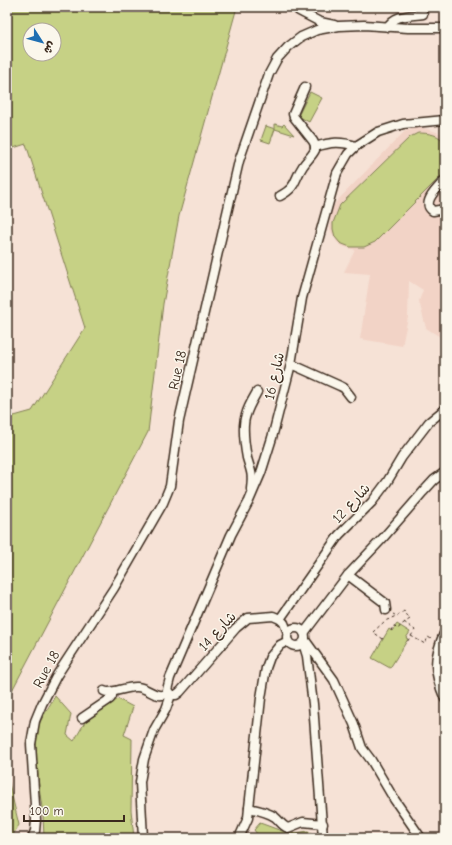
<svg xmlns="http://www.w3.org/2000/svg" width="452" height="845" viewBox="0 0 452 845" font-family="'Comic Neue','Playpen Sans Arabic',sans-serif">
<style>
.built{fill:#f2d3c6}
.green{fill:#c6d185;stroke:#807e52;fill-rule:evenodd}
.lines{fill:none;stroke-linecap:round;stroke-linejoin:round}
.minor-casing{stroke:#3b2a1e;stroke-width:11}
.path{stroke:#3b2a1e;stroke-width:1;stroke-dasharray:3 3;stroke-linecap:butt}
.minor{stroke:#fbf7ec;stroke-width:8}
.labels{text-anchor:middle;stroke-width:3;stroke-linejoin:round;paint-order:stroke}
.street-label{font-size:14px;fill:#3b2a1e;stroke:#fbf7ec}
</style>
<rect width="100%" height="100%" fill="#f6e2d6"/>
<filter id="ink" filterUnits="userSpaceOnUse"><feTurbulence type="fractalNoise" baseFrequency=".025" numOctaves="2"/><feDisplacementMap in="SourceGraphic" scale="8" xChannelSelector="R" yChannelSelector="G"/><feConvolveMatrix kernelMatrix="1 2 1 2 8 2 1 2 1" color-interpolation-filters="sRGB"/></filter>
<g filter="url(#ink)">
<!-- built -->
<path class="built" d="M418,127L430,130L445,135V340L426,328L419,301L423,290L409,281L408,317L402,346L360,339L370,274L344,272L355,250L342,246L337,242L330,230V219L332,208L337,201L405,131Z"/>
<!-- green -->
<g class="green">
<path d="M7,7H237L179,216L163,304L148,432L7,700V418L32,411L85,328L26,144L7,150ZM30,30H54V54H30Z"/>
<path d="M310,92L322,98L309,122L298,116Z"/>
<path d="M275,124L282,126L284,124L294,135L275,129L270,143L261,140L266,126L275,129Z"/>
<path d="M418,133C427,133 442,134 445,145C447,153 445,163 445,171L443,174L375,242L364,247H350L340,243L335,237L333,229V223L340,205L410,137Z"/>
<path d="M397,624L410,632L406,638L408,639L390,668L372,658L389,629L392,631Z"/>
<path d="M55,696L71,714L67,735L74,741L85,722L118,699L133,707L124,735L132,739L131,810L134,838H44L43,815L36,765V732L41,720Z"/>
<path d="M7,775L19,825L11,838H7Z"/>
<path d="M260,823L290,834L308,831L315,836V838H260L254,830Z"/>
</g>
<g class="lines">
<!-- minor casing -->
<g class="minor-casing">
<g id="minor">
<path d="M299,11L320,22L334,25"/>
<path d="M388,27C394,14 411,16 423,14"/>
<path d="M315,147C331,142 340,141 356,146"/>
<path d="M445,180C439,187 420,203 433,211L445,209"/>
<path d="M280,196C298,186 293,181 303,166C307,160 312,156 315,150V145L313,141L294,117L293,114L305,87"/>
<path d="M291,364L340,386L344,388L351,397"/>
<path d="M251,489C253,473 251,472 247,458C245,447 242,425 246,415C248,407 253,399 257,392"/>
<path d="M348,575L385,603L386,610"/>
<path d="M280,619L339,535L372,502L387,482L402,457L429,422L445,409"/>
<circle cx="296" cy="637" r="9"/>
<path d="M445,631C433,659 433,671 445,699"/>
<path d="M304,633L348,575L383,538L423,492L434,480L445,472"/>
<path d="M305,640L334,680L354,724L362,748L371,760L394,799L421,838"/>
<path d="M303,643L307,656L313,704L323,838"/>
<path d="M104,691C111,695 126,686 137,687C150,688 155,700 169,693"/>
<path d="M171,695L167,690L170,678L231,535L249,501L261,473L272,438L291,364L302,298L337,173L348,154L356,146L378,132L403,124L445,120"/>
<path d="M171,695H176L180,692L236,628L248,618L273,616L280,619L284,623L288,633"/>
<path d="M82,718L110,699L112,696V692"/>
<path d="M249,808C258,810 268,812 275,817C280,821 282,826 288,828L303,822L323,824"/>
<path d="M32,838L35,831L36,820L31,744L35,721L42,704L57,675L114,588L163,503L170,486L179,421L239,161L269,74L277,59L288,47L301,37L317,30L339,26L364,25L408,28H445"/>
<path d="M143,838L140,782L144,759L154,730L166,709L171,695"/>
<path d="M239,838L248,818L249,808L261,698L266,668L270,657L280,645L288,641"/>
</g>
</g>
<!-- path -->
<g class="path">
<path d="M404,622L415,630L407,642H406"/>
<path d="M391,631L393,626L398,629L401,625L410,619L404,611L397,616L393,614"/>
<path d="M411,636L425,644L428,637L433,640"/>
<path d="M383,639L373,632L385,621L396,616"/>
</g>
<!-- minor -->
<use href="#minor" class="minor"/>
</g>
</g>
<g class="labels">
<!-- street labels -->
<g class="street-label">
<text transform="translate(177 370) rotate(-77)" y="5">Rue 18</text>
<text transform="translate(274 376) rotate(-77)" y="5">شارع 16</text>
<text transform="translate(351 503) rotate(-47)" y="5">شارع 12</text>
<text transform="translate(217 631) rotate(-47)" y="5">شارع 14</text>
<text transform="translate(46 669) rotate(-61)" y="5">Rue 18</text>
</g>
</g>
<!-- margin -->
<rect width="452" height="845" fill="none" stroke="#fbf7ec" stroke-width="24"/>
<rect x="12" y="12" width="428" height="821" fill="none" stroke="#3b2a1e" stroke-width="1.5" filter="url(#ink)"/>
<!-- north arrow -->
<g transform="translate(42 42) rotate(126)"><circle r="19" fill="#fbf7ec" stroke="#aea59a"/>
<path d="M0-3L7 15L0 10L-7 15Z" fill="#1f6fb2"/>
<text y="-6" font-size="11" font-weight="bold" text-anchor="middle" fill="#3b2a1e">ش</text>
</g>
<!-- scale -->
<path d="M24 815v6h100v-6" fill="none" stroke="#3b2a1e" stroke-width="2"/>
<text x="30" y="815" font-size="12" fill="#3b2a1e" stroke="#fbf7ec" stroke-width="3" paint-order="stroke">100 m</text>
</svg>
